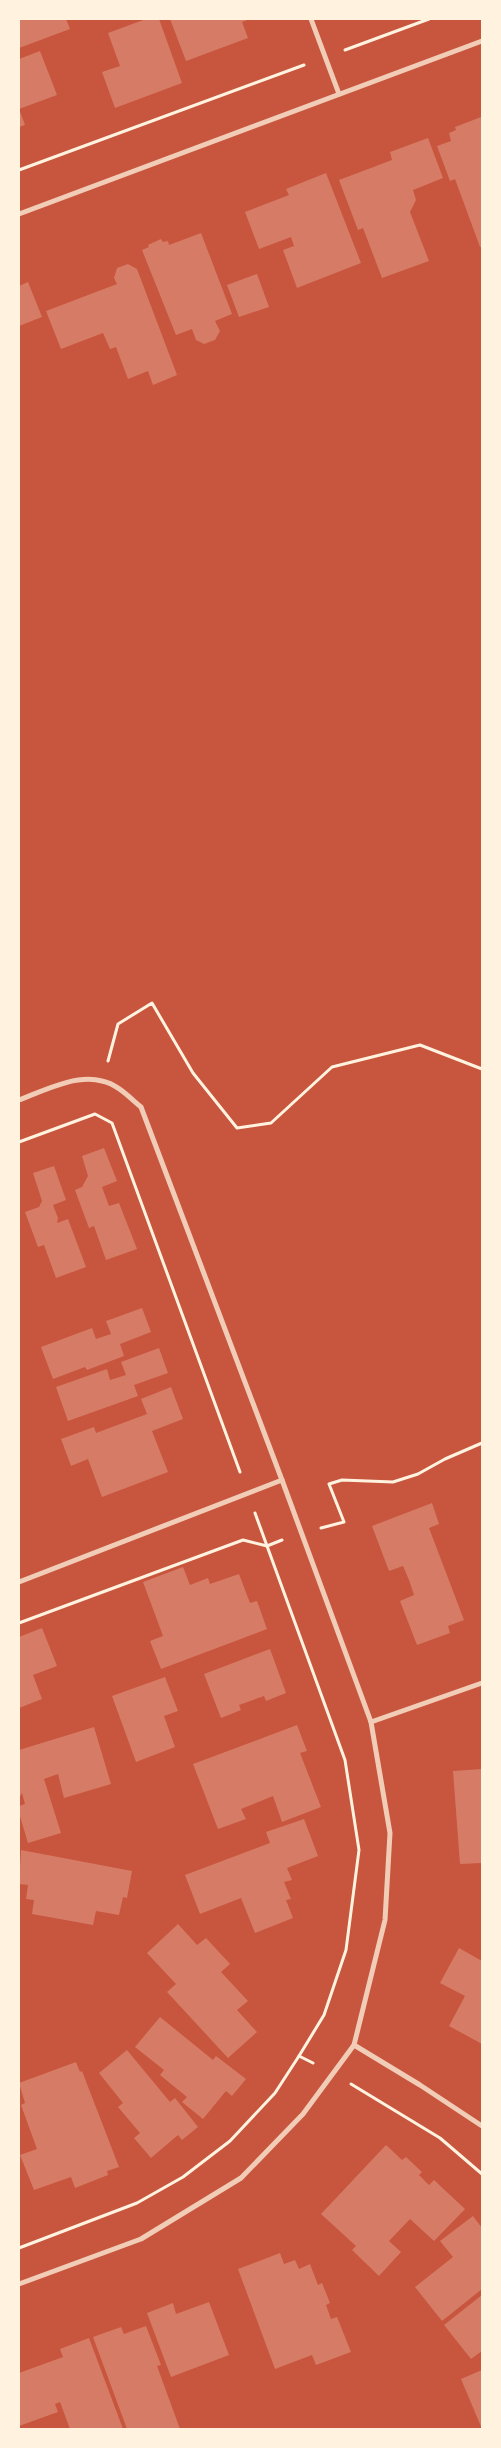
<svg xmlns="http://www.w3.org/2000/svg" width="501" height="2448" viewBox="0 0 501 2448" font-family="'Fira Sans',sans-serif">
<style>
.building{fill:#d67c66}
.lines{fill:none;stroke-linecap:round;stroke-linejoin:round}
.path{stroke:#fff3e0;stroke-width:3}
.minor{stroke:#f1ccb7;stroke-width:5}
</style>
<rect width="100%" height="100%" fill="#c8553d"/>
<!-- building -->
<g class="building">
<path d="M19,19H66L70,29L19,48Z"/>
<path d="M146,19H159L182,83L115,108L102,72L120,66L108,33Z"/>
<path d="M170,19H250L242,22L248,38L186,61Z"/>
<path d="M40,51L57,95L19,109L25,125L19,127V59Z"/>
<path d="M481,117L482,247H480L455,179L450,181L437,146L451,141L449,133L456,130L455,127Z"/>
<path d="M428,138L443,178L413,190L416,200L410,212L429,261L382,278L363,228L358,230L339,180L392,160L390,152Z"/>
<path d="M326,173L361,263L297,288L283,250L294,246L291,237L259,249L245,212L289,195L286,189Z"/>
<path d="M201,233L232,314L215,321L220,331L215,340L204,344L196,340L192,329L176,335L142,250L149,247L148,245L161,239L163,242L168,241L169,245Z"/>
<path d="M128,264L137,269L177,375L153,385L148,371L128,379L116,347L110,349L103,333L61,349L46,311L117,284L114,278L117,268Z"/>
<path d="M257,274L269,307L239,317L227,285Z"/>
<path d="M28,282L42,317L19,326V286Z"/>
<path d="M104,1148L117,1181L102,1187L109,1206L119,1203L137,1249L106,1260L94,1226L89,1228L75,1190L82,1187L88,1176L82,1156Z"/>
<path d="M54,1166L66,1200L53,1205L58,1218L57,1223L68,1219L86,1267L56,1278L44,1245L38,1247L25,1212L39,1207L42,1201L33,1173Z"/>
<path d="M142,1308L151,1332L120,1344L124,1356L87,1370L85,1367L53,1379L41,1347L92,1328L96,1339L111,1334L106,1321Z"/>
<path d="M159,1348L168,1373L134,1385L138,1396L68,1421L56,1387L107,1369L110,1380L126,1375L121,1362Z"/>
<path d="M171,1387L183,1419L152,1431L168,1472L102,1497L88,1459L71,1466L61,1439L94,1427L96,1433L147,1414L141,1399Z"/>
<path d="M432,1503L439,1524L429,1528L464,1620L448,1626L450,1633L417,1645L400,1601L414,1595L409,1580L403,1566L389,1571L372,1526Z"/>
<path d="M183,1567L190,1585L208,1578L210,1584L239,1574L250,1603L257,1601L267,1629L161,1669L150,1641L163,1636L143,1582Z"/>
<path d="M42,1628L57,1666L33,1675L42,1699L19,1708V1637Z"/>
<path d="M270,1649L286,1693L266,1701L264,1696L239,1705L241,1710L221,1718L204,1674Z"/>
<path d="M165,1677L178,1711L164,1716L175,1747L136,1762L112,1696Z"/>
<path d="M297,1725L307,1751L300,1753L321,1807L282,1822L273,1796L241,1809L246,1819L218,1829L193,1764Z"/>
<path d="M94,1727L111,1784L64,1798L58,1774L44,1779L61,1833L28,1843L19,1813V1806L25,1804L22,1793L19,1798V1750Z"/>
<path d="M482,1769V1863L460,1864L453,1771Z"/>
<path d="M304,1819L318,1856L287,1868L292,1880L284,1882L291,1899L286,1900L293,1918L255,1933L241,1898L200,1914L185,1875L270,1843L266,1832Z"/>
<path d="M21,1850L132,1871L127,1898L123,1897L119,1915L96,1911L93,1925L32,1914L34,1900L26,1899L28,1885L19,1884Z"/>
<path d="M178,1924L197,1945L206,1938L230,1964L221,1972L248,2001L237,2010L257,2032L228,2058L167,1992L176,1984L147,1953Z"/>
<path d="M459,1948L482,1961V2044L449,2026L465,1996L440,1983Z"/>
<path d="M160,2017L213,2060L216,2056L246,2079L232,2096L226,2091L203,2119L182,2102L187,2097L160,2075L164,2070L135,2047Z"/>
<path d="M127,2050L170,2102L175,2098L198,2127L182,2140L178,2135L151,2158L134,2138L140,2133L118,2107L123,2103L99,2073Z"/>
<path d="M76,2062L80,2072L82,2071L119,2167L107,2171L108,2175L75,2188L71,2177L34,2190L20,2155L37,2149L21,2105L25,2103L19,2083Z"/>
<path d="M386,2145L402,2160L406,2157L422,2172L419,2175L429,2185L434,2180L465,2209L434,2241L410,2219L389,2241L401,2252L379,2276L352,2250L356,2246L321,2214Z"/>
<path d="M473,2216L482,2228V2289L442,2321L415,2287L453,2257L440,2241Z"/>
<path d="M280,2253L284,2264L295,2260L299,2269L310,2264L318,2285L322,2283L330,2303L326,2305L331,2319L337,2317L351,2352L316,2365L312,2355L275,2369L238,2269Z"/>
<path d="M482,2295V2351L471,2359L444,2325Z"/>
<path d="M209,2302L229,2355L171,2377L147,2313L173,2303L176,2314Z"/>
<path d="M146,2326L161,2365L157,2366L180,2429H127L93,2337L121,2327L124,2334Z"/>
<path d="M89,2338L123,2429H70L60,2402L55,2404L58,2412L19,2426V2373L63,2357L60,2349Z"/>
<path d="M482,2370V2429L461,2379Z"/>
</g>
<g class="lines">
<!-- path -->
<g class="path">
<path d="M345,50L429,19"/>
<path d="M19,170L304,65"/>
<path d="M108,1061L118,1024L152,1003L193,1073L237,1128L271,1123L332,1067L420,1045L482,1069"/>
<path d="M19,1142L95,1114L112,1123L240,1472"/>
<path d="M255,1513L345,1760L359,1850L346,1950L324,2015L299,2056L313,2063"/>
<path d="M321,1528L344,1522L329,1484L342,1480L393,1482L418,1474L445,1459L482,1443"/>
<path d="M19,1623L243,1540L267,1546L282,1540"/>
<path d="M351,2084L440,2138L482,2174"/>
<path d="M19,2248L137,2203L183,2177L230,2141L275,2093L299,2056"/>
</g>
<!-- minor -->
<g class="minor">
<path d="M311,19L339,94"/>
<path d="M19,214L482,41"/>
<path d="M19,1100C43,1091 75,1074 102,1081C117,1084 129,1097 141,1107L282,1480L371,1722L390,1833L385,1920L354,2045L303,2114L241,2178L141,2239L19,2284"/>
<path d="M19,1582L282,1480"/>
<path d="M371,1722L482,1683"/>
<path d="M354,2045L420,2085L482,2126"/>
</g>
</g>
<!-- border -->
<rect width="501" height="2448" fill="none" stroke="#fff3e0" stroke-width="40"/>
</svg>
